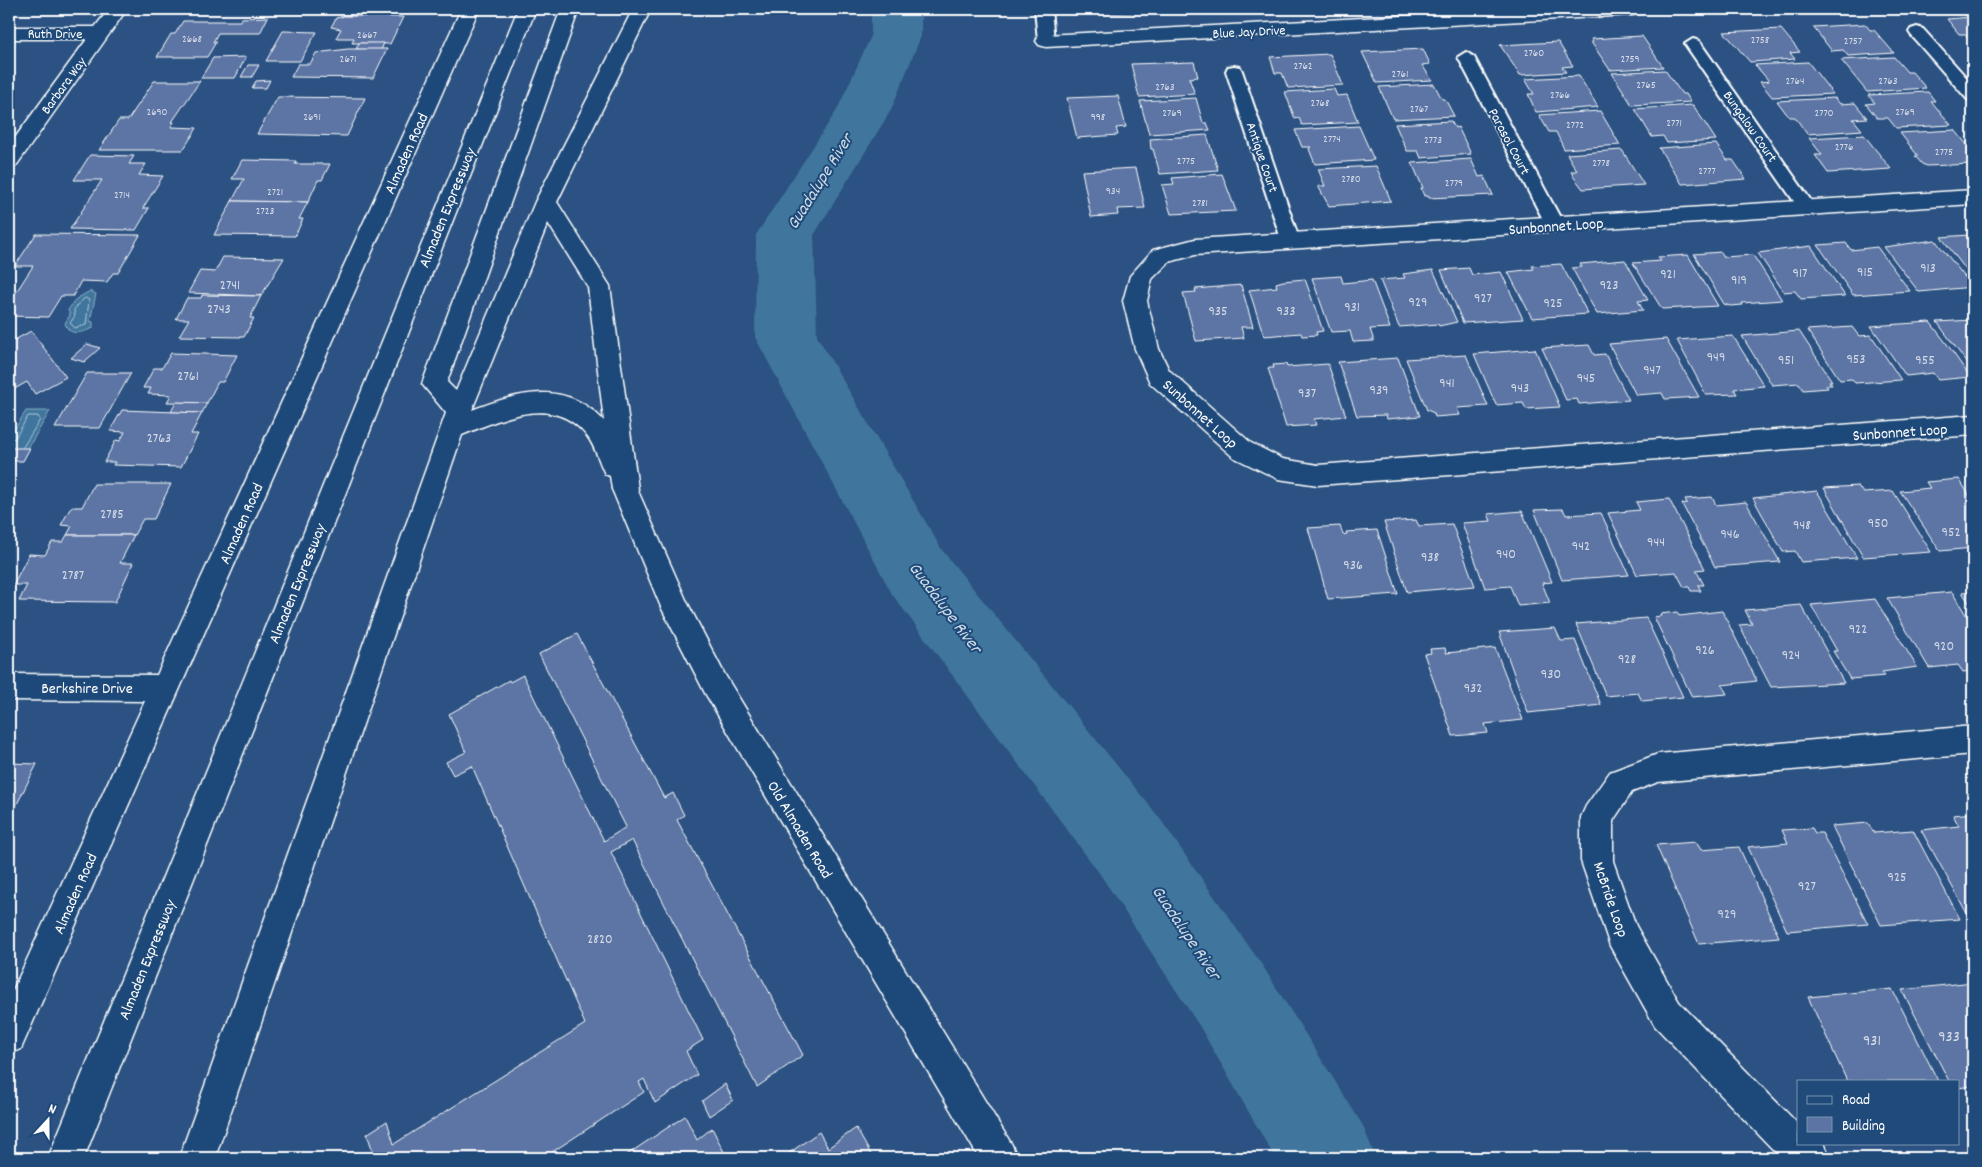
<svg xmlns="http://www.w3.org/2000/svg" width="1982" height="1167" viewBox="0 0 1982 1167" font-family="Dekko,sans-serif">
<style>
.water{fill:#40769d;stroke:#8cadc4}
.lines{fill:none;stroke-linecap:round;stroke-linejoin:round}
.shore{stroke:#b3c8d8;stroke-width:1}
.river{fill:#40769d;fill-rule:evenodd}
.building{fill:#5c74a4;stroke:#fff}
.service-casing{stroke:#fff;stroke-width:4}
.minor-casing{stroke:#fff;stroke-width:3}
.primary-casing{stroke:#fff;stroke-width:3}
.service{fill:#1f4a7a;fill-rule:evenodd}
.minor{fill:#1f4a7a;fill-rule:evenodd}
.primary{fill:#1f4a7a;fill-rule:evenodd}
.labels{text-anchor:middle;stroke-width:4;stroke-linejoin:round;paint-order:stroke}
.far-number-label{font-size:11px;fill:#d6dce8}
.far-street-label{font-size:14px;fill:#fff;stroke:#1f4a7a}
.number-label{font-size:14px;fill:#d6dce8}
.street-label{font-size:16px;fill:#fff;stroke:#1f4a7a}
.near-number-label{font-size:16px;fill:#d6dce8}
.water-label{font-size:18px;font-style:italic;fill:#cfdde6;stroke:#1f4a7a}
</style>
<rect width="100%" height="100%" fill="#2b5282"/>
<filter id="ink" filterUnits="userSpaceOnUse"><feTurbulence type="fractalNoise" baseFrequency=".02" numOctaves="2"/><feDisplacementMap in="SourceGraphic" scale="10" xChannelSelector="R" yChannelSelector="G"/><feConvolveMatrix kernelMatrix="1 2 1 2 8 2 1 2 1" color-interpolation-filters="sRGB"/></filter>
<g filter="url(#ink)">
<!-- water -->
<g class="water">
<path d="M90,291L96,294L90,321L93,322V328C82,333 69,337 65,323L70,315L68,310L76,299Z"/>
<path d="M26,411H50L24,455H9V438Z"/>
</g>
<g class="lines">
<!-- shore -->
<g class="shore">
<path d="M85,298L89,300L86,325L75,328L70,323L75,316L74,310Z"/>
<path d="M9,440L15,438L28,416H38L40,420L23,447"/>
</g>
<!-- river -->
<path class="river" d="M871,9H921V36L891,110L814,235L817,336L942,550L1158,816L1262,965L1362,1124L1376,1158H1275L1200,1027L1100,874L892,594L755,337L756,235L837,110L871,36Z"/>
</g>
<!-- building -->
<g class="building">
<path d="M329,9H407L406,12L328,10Z"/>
<path d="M1068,9H1153V12L1069,14Z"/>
<path d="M344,16L403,17L390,44L359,43H352L354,38H336L341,29L331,27L336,18Z"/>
<path d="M268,17L260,33H218L213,42H216L207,57H157L171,34H175L183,21H240L242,18Z"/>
<path d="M1973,17V44L1964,34H1959L1947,19Z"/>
<path d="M1865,24L1870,30H1874L1894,53L1848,56L1843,50L1832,51L1813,27Z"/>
<path d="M1781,29L1800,52L1790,53L1795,59L1750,62L1724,32Z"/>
<path d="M283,31L317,32L300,61H266Z"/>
<path d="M1642,36L1663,67L1610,70L1591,42H1593L1591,39Z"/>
<path d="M1558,42L1573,66L1562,67L1566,72L1520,75L1500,45Z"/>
<path d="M359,43H384L381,50L356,49Z"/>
<path d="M348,49H387L373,78L291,77L298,64H310L316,53Z"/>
<path d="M1423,49L1430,64L1422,65L1432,80L1377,83L1362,52Z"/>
<path d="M1330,54L1343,85L1288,88L1282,73H1275L1270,57Z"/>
<path d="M246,57L235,78H201L213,58Z"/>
<path d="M1894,57L1907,72H1912L1926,88L1867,92L1841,60Z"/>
<path d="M1194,62L1198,77L1189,78L1195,94L1139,97L1131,64Z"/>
<path d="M1808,62L1833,94L1772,97L1760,82L1769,81L1755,65Z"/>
<path d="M248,65H259L252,77H241Z"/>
<path d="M1665,70L1682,94H1686L1691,102L1632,105L1612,73Z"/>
<path d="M1579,76L1598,107L1536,112L1528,94H1534L1525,79Z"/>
<path d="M270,80L266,88H252L256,81Z"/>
<path d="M154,81H200L172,122H174L171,127L197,128L183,150H99L119,120H128Z"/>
<path d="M1434,84L1442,99H1445L1454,116L1393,119L1379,87Z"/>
<path d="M1334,89L1337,96L1347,95L1358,122L1302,125L1299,118L1295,119L1285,92Z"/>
<path d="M1928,92L1935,101H1931L1951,125L1896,128L1888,118H1877L1866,104L1875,103L1868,95Z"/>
<path d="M1118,96L1126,127L1116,128L1118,135L1077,138L1067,98Z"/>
<path d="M278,97L365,98L347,136L257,134Z"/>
<path d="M1196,98L1203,123H1207L1210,130L1149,134L1140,101Z"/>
<path d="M1835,98L1840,104L1855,103L1867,118L1853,119L1862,130L1807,134L1795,117H1789L1777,101Z"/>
<path d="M1693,105L1716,140L1667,143L1663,136L1652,137L1635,109Z"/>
<path d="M1600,111L1620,145L1564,149L1556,132H1549L1539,115Z"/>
<path d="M1451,121L1455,128L1458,127L1471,154L1421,158L1418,151H1407L1395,124Z"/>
<path d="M1359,126L1374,160L1315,164L1309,149L1311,147H1302L1295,130Z"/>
<path d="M1955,130L1968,146L1973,145V164L1927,166L1922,164L1915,156H1918L1900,133Z"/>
<path d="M1207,135L1218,170L1160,174L1153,149H1151L1150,139Z"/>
<path d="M1864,135L1891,169L1828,173L1815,155H1822L1809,138Z"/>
<path d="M1716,144L1727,160H1733L1746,179L1682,184L1659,148Z"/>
<path d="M1622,150L1644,185L1583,189L1573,176L1571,171H1577L1567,154Z"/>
<path d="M90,155L134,156L129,164H146L139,175L163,176L143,208H149L136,230L70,229L102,180H74Z"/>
<path d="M1471,159L1479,177L1484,176L1493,195L1429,198L1428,196H1424L1421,188H1423L1412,163Z"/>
<path d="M242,160L296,161L295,164H330L322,180H318L308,202L232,201L244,179H232Z"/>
<path d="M1376,166L1391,201L1329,206L1318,186H1325L1318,169Z"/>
<path d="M1136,168L1145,208L1117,209L1118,215L1091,217L1082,171Z"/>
<path d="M1222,174L1236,211L1171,214L1162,185L1174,184L1172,178Z"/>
<path d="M232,201L308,202L299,219H303L295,236L214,235Z"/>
<path d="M36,234L140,235L118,273H113L107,282L81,281L73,296H61L48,317L9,316V303L33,266H15Z"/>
<path d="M1969,235L1973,241V279L1941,237Z"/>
<path d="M1935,240L1973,287L1919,292L1884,247Z"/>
<path d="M1846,243L1851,250L1877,247L1910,291L1853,295L1818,245Z"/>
<path d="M1811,246L1845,296L1801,299L1795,291L1784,292L1758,253Z"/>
<path d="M1721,252L1724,257L1753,255L1782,300L1742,303L1743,305L1730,306L1724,304L1694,254Z"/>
<path d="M1688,255L1718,306L1662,309L1633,263L1661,261L1658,257Z"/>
<path d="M223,257L284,258L261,296L188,293L200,271L215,272Z"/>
<path d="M1625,260L1648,300L1638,301L1643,310L1597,314L1572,268L1582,267L1580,264Z"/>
<path d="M1561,264L1588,314L1532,318L1508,272L1534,269L1532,266Z"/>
<path d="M1469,268L1472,275L1501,272L1523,319L1463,323L1441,270Z"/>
<path d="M1433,270L1457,322L1439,326L1438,324L1399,327L1380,280L1405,278L1403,274Z"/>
<path d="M1341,276L1343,283L1372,280L1390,328L1370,329L1374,341L1353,342L1350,331L1331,332L1312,278Z"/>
<path d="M1305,279L1323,331L1316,332L1317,335L1302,336L1301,333L1264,336L1249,290L1277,287L1276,283L1283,281Z"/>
<path d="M1241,285L1253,327H1241L1244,338L1196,341L1183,293L1196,292L1195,289Z"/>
<path d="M202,295L261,296L250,318H254L244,337L179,336L189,319H176L187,298H201Z"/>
<path d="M1973,320V371L1937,322Z"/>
<path d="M1930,322L1947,344L1970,377L1938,380L1933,373L1906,376L1871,326Z"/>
<path d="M1852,327L1859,336L1871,335L1901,380L1855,383L1852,379L1840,380L1807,330Z"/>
<path d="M31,331L66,377L35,394L27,382L9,392V343Z"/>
<path d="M1799,331L1832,381H1829L1832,385H1826L1828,388L1803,390L1799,383L1772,385L1742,336Z"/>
<path d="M1733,336L1764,386L1734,389L1737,394L1706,395L1677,340Z"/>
<path d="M1666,339L1699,397L1665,399L1662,393L1636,395L1609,344Z"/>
<path d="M87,344L100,348L84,362L71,358Z"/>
<path d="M1589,345L1594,355L1605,354L1629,400L1579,404L1577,399L1566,400L1542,348Z"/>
<path d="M1535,349L1560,407L1526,409L1523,403L1496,405L1474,354Z"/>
<path d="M171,353L237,355L223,382H218L207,403L167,402L171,395L148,394L151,388H143L154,368H162Z"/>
<path d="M1466,355L1488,406L1457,408L1460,415L1435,417L1434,413L1427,410L1406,359Z"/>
<path d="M1398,358L1420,416L1387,419L1386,415L1357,416L1338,362Z"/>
<path d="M1286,364L1287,367L1328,364L1346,416L1314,419L1316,425L1286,427L1268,368H1274L1273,365Z"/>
<path d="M87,373H131L100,428H55Z"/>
<path d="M176,402L207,403L202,413L171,412Z"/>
<path d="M122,410L202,413L191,434H198L181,467L113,465L115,462H104L116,440L120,441L125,432L110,431Z"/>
<path d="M9,448H30L23,461H9Z"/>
<path d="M1959,479L1973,501V548L1940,551L1900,491L1930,488L1926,482Z"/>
<path d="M94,484H171L154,519H143L134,535H67L72,526L61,525L71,507H82Z"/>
<path d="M1858,486L1863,493L1893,491L1931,552L1863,557L1824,488Z"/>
<path d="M1817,491L1857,558L1801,562L1795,551L1783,552L1753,498Z"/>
<path d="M1712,497L1716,505L1746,502L1780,562L1715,567L1682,504L1687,503L1685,499Z"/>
<path d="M1669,499L1705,569L1696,570L1704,585H1698L1701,591H1691L1689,587H1684L1676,572L1637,575L1608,513L1640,510L1636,502Z"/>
<path d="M1563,509L1566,515L1601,513L1629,575L1562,580L1534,510Z"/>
<path d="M1522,511L1552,582L1542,583L1550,603L1518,606L1510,586L1485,588L1462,523L1491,521L1488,514Z"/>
<path d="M1416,520L1419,526L1452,524L1475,586L1407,592L1384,522Z"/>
<path d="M1340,526L1343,535L1347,534L1346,532L1377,530L1398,594L1328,599L1308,528Z"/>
<path d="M67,535H134L120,563H133L115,602L19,601L27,585H13L29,554L45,555L52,542H63Z"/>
<path d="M1973,591V609L1962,592Z"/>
<path d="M1952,592L1973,626V673L1972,671L1963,672L1958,665L1929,668L1887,598Z"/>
<path d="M1875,599L1917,667L1882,672L1885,676L1850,679L1833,651H1837L1811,605Z"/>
<path d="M1801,605L1844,683L1771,687L1739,625L1752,624L1745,610Z"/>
<path d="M1722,611L1757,681L1722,685L1727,694L1692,697L1654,617L1661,616L1660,614L1677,612L1679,616Z"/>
<path d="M1646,618L1683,697L1642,701L1638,693L1606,696L1576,624Z"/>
<path d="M1555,628L1561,641L1575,640L1601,705L1528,713L1499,632Z"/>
<path d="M577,634L664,798L673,793L684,815L677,820L803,1055L757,1087L632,840L611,852L703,1040L686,1051L697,1075L655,1103L644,1079L639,1082L644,1092L543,1158H373L375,1157L367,1134L387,1121L394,1144L585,1024L472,766L453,775L446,762L466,752L449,714L509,680L510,682L523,675L604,841L626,827L539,654Z"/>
<path d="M1445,648L1446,653L1495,648L1523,720L1485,724L1488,733L1453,736L1424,654L1431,653L1430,649Z"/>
<path d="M9,763L37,764L9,820Z"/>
<path d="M1973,813V917H1969L1921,830L1959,826L1953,815Z"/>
<path d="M1868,823L1874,833L1913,830L1960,919L1881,925L1832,826Z"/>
<path d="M1812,828L1815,833H1822L1868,924L1787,931L1748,847L1788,843L1782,830Z"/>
<path d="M1696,842L1701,850L1739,847L1779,937L1699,944L1656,845Z"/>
<path d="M1973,982V1086L1958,1088V1081H1949L1902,990Z"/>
<path d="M1892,989L1938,1081H1847L1808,997Z"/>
<path d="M725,1084L733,1100L709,1116L702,1101Z"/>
<path d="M685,1116L697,1140L712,1128L727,1158H622Z"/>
<path d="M856,1128L873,1158H782L819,1132L828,1148Z"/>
</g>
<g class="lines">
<!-- service casing -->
<g class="service-casing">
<g id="service">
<path d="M1035,9H1051L1054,41L1052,44H1040L1038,41Z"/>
<path d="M1917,27L1923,29L1973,85V100L1967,99L1911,35L1909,32L1911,29Z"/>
<path d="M1693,39L1699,41L1814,205L1817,209L1814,213L1808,215L1802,213L1685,44Z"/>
<path d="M1466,52L1474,57L1564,225L1561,229L1555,231L1549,229L1546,225L1458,57Z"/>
<path d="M1234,66L1240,67L1242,71L1300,242L1297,246L1291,248L1285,246L1282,242L1226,71L1228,67Z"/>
</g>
</g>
<!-- minor casing -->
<g class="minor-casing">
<g id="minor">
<path d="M109,9H127L16,166L9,168V146L87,39H9V27H95Z"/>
<path d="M461,9H479L21,1049L9,1054V999L145,701L9,700V674L157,675Z"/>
<path d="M1533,9H1641L1639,13L1632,15L1046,47L1039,45L1036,41L1039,37L1046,35Z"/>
<path d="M1973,190V204L1195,255L1169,262L1152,279L1147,301L1159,349L1169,370L1251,443L1283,459L1318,465L1973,415V435L1318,485L1278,479L1233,457L1150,383L1147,376L1135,349L1123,301L1130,276L1153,250L1195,239Z"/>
<path d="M625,478L634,482L687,602L725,675L1012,1145L1017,1158H979L705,693L661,607L612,489L616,482Z"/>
<path d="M1973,726V754L1658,782L1632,792L1613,821V861L1636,926L1679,1002L1798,1124V1143H1822L1825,1145L1830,1158H1781L1655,1026L1610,946L1581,861V817L1586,806L1610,772L1658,754Z"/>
</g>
</g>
<!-- primary casing -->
<g class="primary-casing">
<g id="primary">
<path d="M518,9H536L84,1158H48Z"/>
<path d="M561,9H579L447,382L456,391L535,202L633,9H651L557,202L610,286L638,489L634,496L625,500L616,496L612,489L610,476L605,474C599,462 595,446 587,436C553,393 504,418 462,435L215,1158H179L446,413L422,384ZM548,223L588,287L604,421C565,379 520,392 472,410Z"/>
</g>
</g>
<!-- service -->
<use href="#service" class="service"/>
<!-- minor -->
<use href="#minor" class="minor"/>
<!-- primary -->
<use href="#primary" class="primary"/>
</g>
</g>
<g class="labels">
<!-- far-number labels -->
<g class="far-number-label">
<text x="367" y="38">2667</text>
<text x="192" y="42">2668</text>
<text x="1760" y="43">2758</text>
<text x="1853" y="44">2757</text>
<text x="1534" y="56">2760</text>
<text x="348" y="62">2671</text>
<text x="1630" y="62">2759</text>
<text x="1303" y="69">2762</text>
<text x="1400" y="77">2761</text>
<text x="1795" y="84">2764</text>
<text x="1888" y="84">2763</text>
<text x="1646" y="88">2765</text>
<text x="1165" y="90">2763</text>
<text x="1560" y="98">2766</text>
<text x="1320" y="106">2768</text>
<text x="1419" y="112">2767</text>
<text x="157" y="115">2690</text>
<text x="1905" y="115">2769</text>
<text x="1172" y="116">2769</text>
<text x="1824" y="116">2770</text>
<text x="312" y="120">2691</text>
<text x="1098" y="120">998</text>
<text x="1674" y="126">2771</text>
<text x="1575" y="128">2772</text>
<text x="1332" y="142">2774</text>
<text x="1433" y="143">2773</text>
<text x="1844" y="150">2776</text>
<text x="1944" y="155">2775</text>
<text x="1186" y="164">2775</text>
<text x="1601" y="166">2778</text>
<text x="1707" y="174">2777</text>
<text x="1351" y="182">2780</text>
<text x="1454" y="186">2779</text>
<text x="1113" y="194">934</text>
<text x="275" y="195">2721</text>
<text x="122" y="198">2714</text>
<text x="1200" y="206">2781</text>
<text x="265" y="214">2723</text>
</g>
<!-- far-street labels -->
<g class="far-street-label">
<text transform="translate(1249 31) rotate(-3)" y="5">Blue Jay Drive</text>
<text x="55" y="38">Ruth Drive</text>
<text transform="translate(63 85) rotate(-54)" y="5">Barbara Way</text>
<text transform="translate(1751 126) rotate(55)" y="5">Bungalow Court</text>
<text transform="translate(1510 141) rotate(62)" y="5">Parasol Court</text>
<text transform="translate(1263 157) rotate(71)" y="5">Antique Court</text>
</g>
<!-- number labels -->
<g class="number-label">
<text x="1928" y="272">913</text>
<text x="1865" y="276">915</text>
<text x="1800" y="277">917</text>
<text x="1668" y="278">921</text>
<text x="1739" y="284">919</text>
<text x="230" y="289">2741</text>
<text x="1609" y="289">923</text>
<text x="1483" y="302">927</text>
<text x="1418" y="306">929</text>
<text x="1553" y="307">925</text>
<text x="1352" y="311">931</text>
<text x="219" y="313">2743</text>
<text x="1218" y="315">935</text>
<text x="1286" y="315">933</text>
<text x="1716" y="361">949</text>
<text x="1856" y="363">953</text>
<text x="1786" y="364">951</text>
<text x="1925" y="364">955</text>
<text x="1652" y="374">947</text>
<text x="188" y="380">2761</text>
<text x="1586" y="382">945</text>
<text x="1447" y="387">941</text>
<text x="1520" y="392">943</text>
<text x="1379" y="394">939</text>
<text x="1307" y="397">937</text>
<text x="159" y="442">2763</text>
<text x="112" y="518">2785</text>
<text x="1878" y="527">950</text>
<text x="1802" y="529">948</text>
<text x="1951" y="536">952</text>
<text x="1730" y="538">946</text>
<text x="1656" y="546">944</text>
<text x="1581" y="550">942</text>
<text x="1506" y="558">940</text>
<text x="1430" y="561">938</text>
<text x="1353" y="569">936</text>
<text x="73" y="579">2787</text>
<text x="1858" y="633">922</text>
<text x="1944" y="650">920</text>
<text x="1705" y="654">926</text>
<text x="1791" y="659">924</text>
<text x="1627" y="663">928</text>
<text x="1551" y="678">930</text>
<text x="1473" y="692">932</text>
<text x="1897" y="881">925</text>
<text x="1807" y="890">927</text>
<text x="1727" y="918">929</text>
<text x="600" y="943">2820</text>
</g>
<!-- street labels -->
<g class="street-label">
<text transform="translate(405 153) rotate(-66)" y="6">Almaden Road</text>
<text transform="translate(446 207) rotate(-68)" y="6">Almaden Expressway</text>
<text transform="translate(1556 225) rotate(-4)" y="6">Sunbonnet Loop</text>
<text transform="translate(1201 413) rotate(42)" y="6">Sunbonnet Loop</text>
<text transform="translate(1900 431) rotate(-4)" y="6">Sunbonnet Loop</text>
<text transform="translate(240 523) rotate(-66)" y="6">Almaden Road</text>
<text transform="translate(296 583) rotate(-68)" y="6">Almaden Expressway</text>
<text x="87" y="693">Berkshire Drive</text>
<text transform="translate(801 829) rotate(59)" y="6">Old Almaden Road</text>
<text transform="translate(74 893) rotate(-66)" y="6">Almaden Road</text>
<text transform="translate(1612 899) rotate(71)" y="6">McBride Loop</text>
<text transform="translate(146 959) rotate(-68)" y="6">Almaden Expressway</text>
</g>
<!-- near-number labels -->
<g class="near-number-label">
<text x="1949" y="1041">933</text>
<text x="1872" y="1045">931</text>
</g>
<!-- water labels -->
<g class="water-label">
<text transform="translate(819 181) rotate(-58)" y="6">Guadalupe River</text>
<text transform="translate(946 607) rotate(53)" y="6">Guadalupe River</text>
<text transform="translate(1187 932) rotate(56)" y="6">Guadalupe River</text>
</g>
</g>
<!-- margin -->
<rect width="1982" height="1167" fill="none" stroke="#1f4a7a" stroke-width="30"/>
<rect x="15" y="15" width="1952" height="1137" fill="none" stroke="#fff" stroke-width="2" filter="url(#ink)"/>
<!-- legend -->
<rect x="1797" y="1080" width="162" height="65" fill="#1f4a7a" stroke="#7992af"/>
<rect x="1807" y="1096" width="25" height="8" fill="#1f4a7a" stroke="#7992af"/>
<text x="1842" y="1104" font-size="15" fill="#ffffff">Road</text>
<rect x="1807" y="1117" width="25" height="15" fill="#5c74a4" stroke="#7992af"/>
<text x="1842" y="1130" font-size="15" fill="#ffffff">Building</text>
<!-- north arrow -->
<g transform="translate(48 1120) rotate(21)" stroke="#1f4a7a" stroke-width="4" paint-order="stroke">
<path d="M0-4L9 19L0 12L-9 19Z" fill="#ffffff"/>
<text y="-8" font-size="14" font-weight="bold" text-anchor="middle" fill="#ffffff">N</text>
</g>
</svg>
